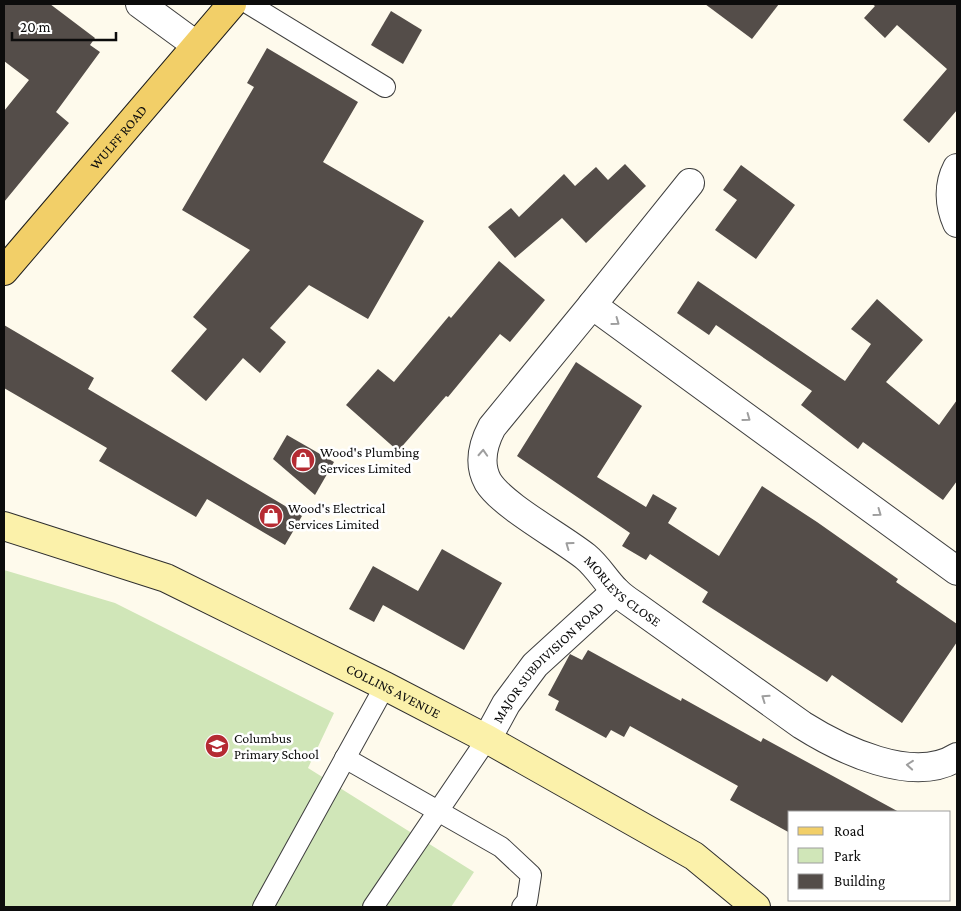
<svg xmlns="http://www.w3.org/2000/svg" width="961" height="911" viewBox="0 0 961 911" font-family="'Crimson Pro',serif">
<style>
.green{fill:#d0e6b8}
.building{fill:#544d49}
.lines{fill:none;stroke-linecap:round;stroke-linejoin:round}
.lane-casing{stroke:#3f3f3f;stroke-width:22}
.street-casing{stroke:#3f3f3f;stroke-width:30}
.secondary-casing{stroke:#2e2e2e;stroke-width:30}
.primary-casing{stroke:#1d1d1d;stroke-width:30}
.lane{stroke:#fff;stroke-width:20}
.street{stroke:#fff;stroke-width:28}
.secondary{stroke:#fbf1aa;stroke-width:28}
.primary{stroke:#f2cf68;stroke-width:28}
.oneway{stroke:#9e9e9e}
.labels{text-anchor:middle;stroke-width:5;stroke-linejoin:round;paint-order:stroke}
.street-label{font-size:14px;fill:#0c0c0c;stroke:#fff}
.poi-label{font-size:14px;fill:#0c0c0c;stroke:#fff;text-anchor:start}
</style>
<rect width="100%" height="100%" fill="#fefaec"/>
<!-- green -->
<path class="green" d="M4,570L115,603L334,713L308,768L474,872L451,907H4Z"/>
<!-- building -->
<g class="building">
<path d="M4,4H50L95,38L90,45L100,52L56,112L69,123L4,202V111L29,80L4,61Z"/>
<path d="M705,4H779L752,39Z"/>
<path d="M872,4H957V110L929,143L903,120L947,69L897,25L885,38L864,18L875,6Z"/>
<path d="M391,11L422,30L403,64L371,45Z"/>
<path d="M267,48L358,102L323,162L424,221L368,319L309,285L270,328L286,342L260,373L243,358L206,401L171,371L207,329L193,317L250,250L182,210L254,87L247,83Z"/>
<path d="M625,164L646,186L586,243L562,218L515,258L488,227L511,208L519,217L564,174L575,186L596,167L608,180Z"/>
<path d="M741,165L795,205L756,259L715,230L737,200L723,190Z"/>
<path d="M499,261L545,300L510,342L500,334L448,397L446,396L398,451L346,405L378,369L394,382L449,316L451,318Z"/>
<path d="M698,281L845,381L871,344L851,329L877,299L923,340L886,382L939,425L957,400V481L943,500L863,442L858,449L801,405L812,391L716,325L709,335L677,313Z"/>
<path d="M4,325L94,378L88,389L302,516L285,545L207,499L196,517L99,461L107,448L4,388Z"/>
<path d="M576,362L642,406L597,477L646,507L653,494L677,508L668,523L719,556L762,486L817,522L898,579L896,582L957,624V642L902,723L832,675L827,682L702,602L708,592L650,554L646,560L622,546L630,533L517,456Z"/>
<path d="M287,435L334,462L315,495L273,459Z"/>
<path d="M442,549L502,583L464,650L383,605L374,622L349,609L373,566L418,591Z"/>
<path d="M588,650L681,701L682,698L761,742L763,738L899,812H790V833L730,800L738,786L630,726L624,737L611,730L606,738L555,710L559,701L548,695L570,654L582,660Z"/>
</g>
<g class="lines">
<!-- lane casing -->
<g class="lane-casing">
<g id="lane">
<path d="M249,4L385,87"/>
<path d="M345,758L501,847L531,875L527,901L522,907"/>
<path d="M263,907L385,686"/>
<path d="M373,907L487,739"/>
</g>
</g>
<!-- street casing -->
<g class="street-casing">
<g id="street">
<path d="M140,4L196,45"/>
<path d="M957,168C948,185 949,205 957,223"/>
<path d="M592,305L690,183"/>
<path id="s1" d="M957,571L592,305L492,427C483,444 478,464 488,482C503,506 561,537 586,557C598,567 605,580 616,591C621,596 628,601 634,605L802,725C840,749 913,785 957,757"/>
<path id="s2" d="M487,739L506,704L535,665L616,591"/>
</g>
</g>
<!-- secondary casing -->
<g class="secondary-casing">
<g id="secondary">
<path id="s3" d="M4,526L166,578L385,686L487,739L694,856L756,907"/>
</g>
</g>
<!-- primary casing -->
<g class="primary-casing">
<g id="primary">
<path id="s4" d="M4,271L232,4"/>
</g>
</g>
<!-- lane -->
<use href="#lane" class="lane"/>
<!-- street -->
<use href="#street" class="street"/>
<!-- secondary -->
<use href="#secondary" class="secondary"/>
<!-- primary -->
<use href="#primary" class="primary"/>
</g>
<!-- one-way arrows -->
<defs><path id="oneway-chevron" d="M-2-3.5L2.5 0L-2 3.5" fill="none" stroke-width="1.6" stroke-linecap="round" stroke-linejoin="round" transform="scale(1.25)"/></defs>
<g class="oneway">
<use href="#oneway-chevron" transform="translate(616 322) rotate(36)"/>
<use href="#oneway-chevron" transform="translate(747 418) rotate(36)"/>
<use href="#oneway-chevron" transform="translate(483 453) rotate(-87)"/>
<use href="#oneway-chevron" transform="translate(878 513) rotate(36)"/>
<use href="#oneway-chevron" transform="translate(569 545) rotate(-144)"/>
<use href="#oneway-chevron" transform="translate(765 698) rotate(-145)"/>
<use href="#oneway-chevron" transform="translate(910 765) rotate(-175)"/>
</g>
<!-- icons -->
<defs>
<g id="shop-disc" transform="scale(1.25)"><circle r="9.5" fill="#b52b33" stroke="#fff"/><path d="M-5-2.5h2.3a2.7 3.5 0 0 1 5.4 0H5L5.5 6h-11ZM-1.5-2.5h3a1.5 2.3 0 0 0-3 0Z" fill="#fff"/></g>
<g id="school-disc" transform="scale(1.25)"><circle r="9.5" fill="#b52b33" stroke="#fff"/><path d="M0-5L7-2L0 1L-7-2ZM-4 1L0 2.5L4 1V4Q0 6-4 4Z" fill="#fff"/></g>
</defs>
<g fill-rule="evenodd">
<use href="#shop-disc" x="303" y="460"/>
<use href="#shop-disc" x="271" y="516"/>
<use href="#school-disc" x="217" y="746"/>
</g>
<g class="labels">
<!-- street labels -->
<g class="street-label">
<text dy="5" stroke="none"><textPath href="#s4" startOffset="176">WULFF ROAD</textPath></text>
<text dy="5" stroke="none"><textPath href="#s1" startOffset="841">MORLEYS CLOSE</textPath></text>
<text dy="5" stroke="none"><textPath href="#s2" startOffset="99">MAJOR SUBDIVISION ROAD</textPath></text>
<text dy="5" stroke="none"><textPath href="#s3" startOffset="424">COLLINS AVENUE</textPath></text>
</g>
<!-- poi labels -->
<g class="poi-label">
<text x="320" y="457">Wood's Plumbing<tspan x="320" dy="16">Services Limited</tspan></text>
<text x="288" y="513">Wood's Electrical<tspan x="288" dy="16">Services Limited</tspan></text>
<text x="234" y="743">Columbus<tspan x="234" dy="16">Primary School</tspan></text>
</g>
</g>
<!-- border -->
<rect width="961" height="911" fill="none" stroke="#0c0c0c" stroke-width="10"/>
<!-- legend -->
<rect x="788" y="811" width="162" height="90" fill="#ffffff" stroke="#9e9e9e"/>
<rect x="798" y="827" width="25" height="8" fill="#f2cf68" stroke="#9e9e9e"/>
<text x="834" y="836" font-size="15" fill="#0c0c0c">Road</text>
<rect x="798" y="848" width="25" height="15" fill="#d0e6b8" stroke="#9e9e9e"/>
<text x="834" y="861" font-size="15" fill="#0c0c0c">Park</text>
<rect x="798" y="874" width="25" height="15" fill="#544d49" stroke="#9e9e9e"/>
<text x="834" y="886" font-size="15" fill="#0c0c0c">Building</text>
<!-- scale -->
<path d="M12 32v8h104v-8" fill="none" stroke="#0c0c0c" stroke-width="2.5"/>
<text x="20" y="32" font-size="15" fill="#0c0c0c" stroke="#ffffff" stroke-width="4" paint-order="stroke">20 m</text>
</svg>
